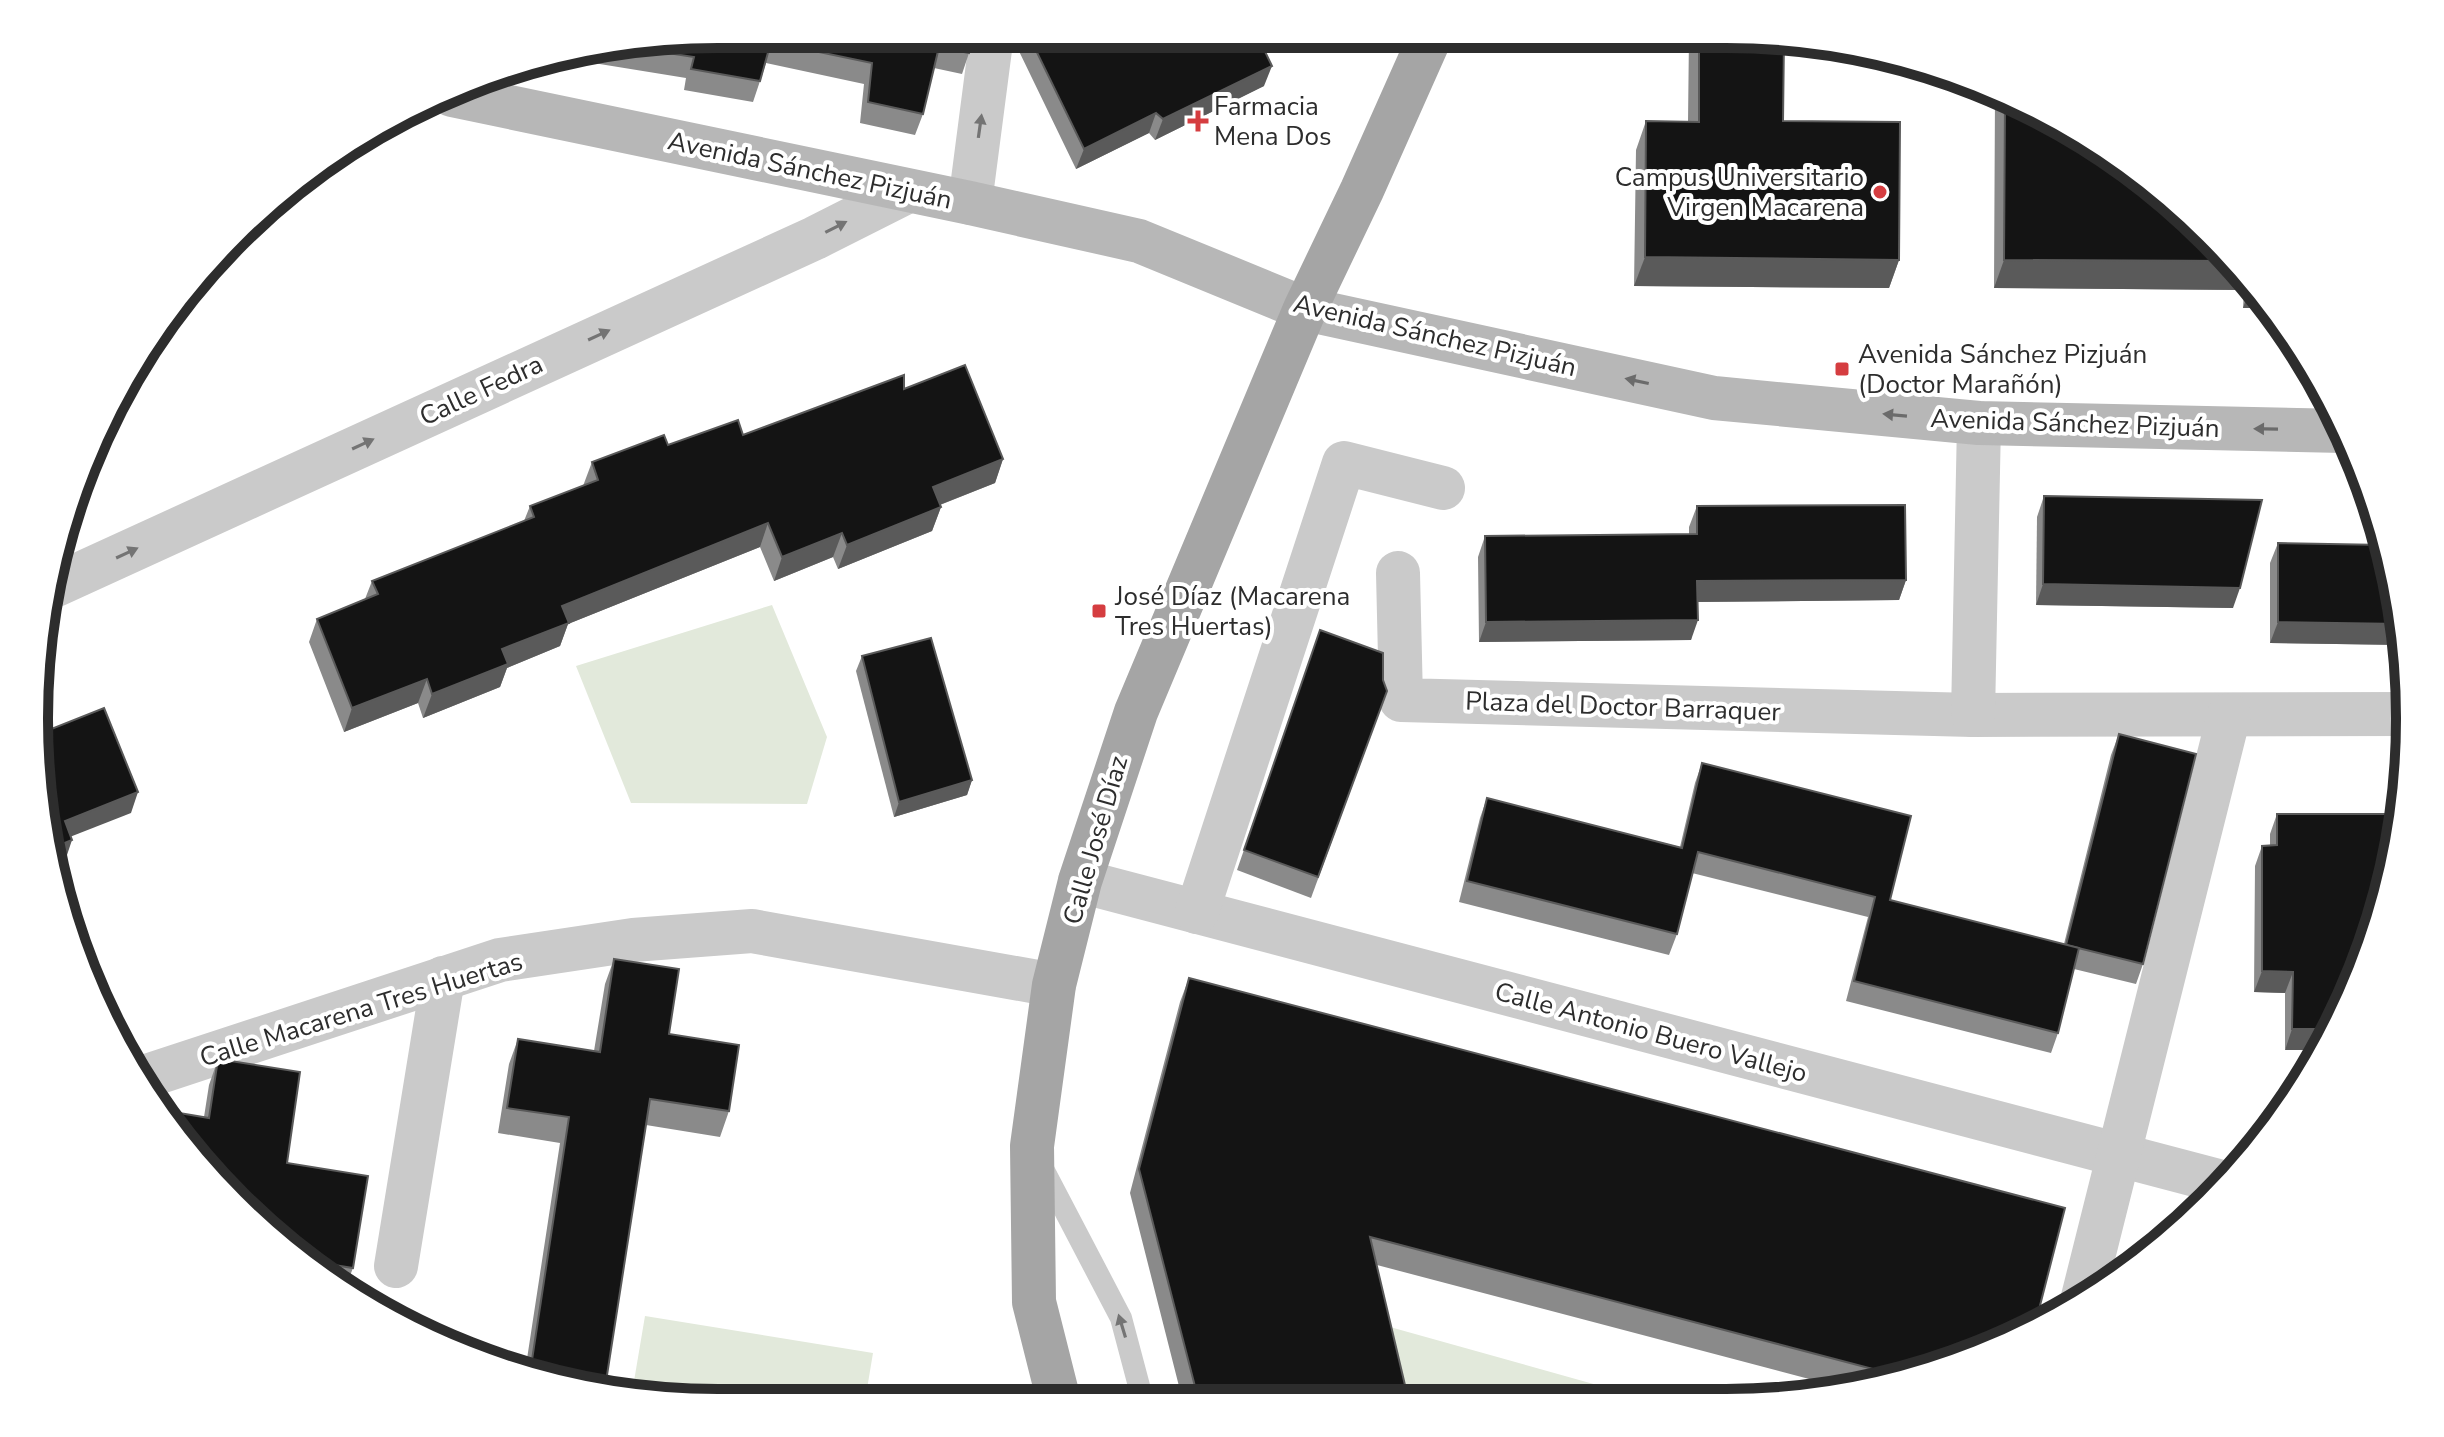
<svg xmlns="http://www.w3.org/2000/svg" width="2444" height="1437" viewBox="0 0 2444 1437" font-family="'Nunito Sans',sans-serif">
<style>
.park{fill:#e2e9db}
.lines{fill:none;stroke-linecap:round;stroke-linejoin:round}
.lane{stroke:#cacaca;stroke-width:22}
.street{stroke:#cacaca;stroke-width:44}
.secondary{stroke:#b7b7b7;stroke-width:44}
.primary{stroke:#a5a5a5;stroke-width:44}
.wall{fill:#8a8a8a}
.shaded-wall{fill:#5a5a5a}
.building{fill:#141414;stroke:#5a5a5a;stroke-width:2}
.oneway{fill:#747474}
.oneway2{fill:#6b6b6b}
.poi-dot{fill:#d53d40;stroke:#fff;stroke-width:3}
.labels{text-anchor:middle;stroke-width:8;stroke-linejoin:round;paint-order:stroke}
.poi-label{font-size:26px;fill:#2d2d2d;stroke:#fff;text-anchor:start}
.street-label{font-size:26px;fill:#2d2d2d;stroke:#fff}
.rim{fill:none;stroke:#2d2d2d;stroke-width:10}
</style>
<rect width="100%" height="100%" fill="#fff"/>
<!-- park -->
<g class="park">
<path d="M772,605L827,737L807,804L631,803L576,666Z"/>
<path d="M645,1316L873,1353L865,1401H673L632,1393Z"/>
<path d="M1390,1327L1654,1401H1409Z"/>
</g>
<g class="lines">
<!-- lane -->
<path class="lane" d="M1041,1165L1121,1318L1143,1401"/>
<!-- street -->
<g class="street">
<path d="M970,203L992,34"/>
<path d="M1398,573L1401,700L1973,715L2410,714"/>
<path d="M56,585L815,238L906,192"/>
<path d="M1973,715L1979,423"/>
<path d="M1080,881L2222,1182"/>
<path d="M1197,912L1344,463L1443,488"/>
<path d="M144,1077L500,960L633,940L752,931L1054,985"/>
<path d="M396,1266L443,978"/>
<path d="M2082,1301L2229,715"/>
</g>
<!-- secondary -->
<path class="secondary" d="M452,95L970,203L1139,241L1305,309L1714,398L1979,423L2344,431"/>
<!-- primary -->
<path class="primary" d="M1059,1401L1034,1302L1032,1146L1054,985L1080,881L1136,712L1305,309L1362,190L1431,35"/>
</g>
<!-- wall -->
<g class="wall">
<path d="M718,34H972L969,53L962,74L934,68L923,114L915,135L860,123L864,84L766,63L753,102L684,90L686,78L575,60V58Z"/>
<path d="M1015,34L1257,35L1264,86L1155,140L1149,133L1076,169L1016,45Z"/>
<path d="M1689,35L1771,36L1783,121L1899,260L1889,288L1634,286L1636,150L1646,121L1688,122Z"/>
<path d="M1995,95L2106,150L2210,235L2270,308H2243L2244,290L1994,288Z"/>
<path d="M904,389L1003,459L995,483L940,505L941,507L932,531L838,569L833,557L774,581L760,547L568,624L560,646L507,668L500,687L423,718L418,703L344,732L309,642L317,619L365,599L372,581L524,521L530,506L583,486L592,462L668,445L743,435Z"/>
<path d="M2044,496L2233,608L2036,605L2037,517Z"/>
<path d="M1697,506L1906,580L1899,600L1698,602L1691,640L1479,642L1478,557L1485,536L1689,534V527Z"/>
<path d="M2278,543L2397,585L2403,645L2270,643V563Z"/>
<path d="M1320,630L1383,680L1387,691L1311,898L1237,870Z"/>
<path d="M862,656L972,780L967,795L894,817L856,671Z"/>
<path d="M2119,734L2143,964L2136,984L2074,969L2058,1033L2051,1053L1846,1001L1868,917L1692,873L1677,934L1669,955L1459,902L1480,818L1487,798L1680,847L1695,783L1702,763L1890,900L2064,944L2111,755Z"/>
<path d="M2277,814H2401L2285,1050V993L2254,992L2255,866L2262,846L2270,845V834Z"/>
<path d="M614,959L669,1034L729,1111L720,1137L646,1125L605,1388L525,1372L560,1143L498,1133L509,1064L518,1039L594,1051L605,984Z"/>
<path d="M1189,978L2035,1325L1903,1380L1847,1389L1377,1265L1409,1402H1183L1130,1193L1180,1002Z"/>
<path d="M218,1059L287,1163L353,1268L344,1291L338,1287L175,1135L204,1117L209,1085Z"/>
</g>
<!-- shaded-wall -->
<g class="shaded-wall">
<path d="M1272,66L1264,86L1155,140L1163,119Z"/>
<path d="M1156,113L1149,133L1076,169L1084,149Z"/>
<path d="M1645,257L1899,260L1889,288L1634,286Z"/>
<path d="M2004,260L2231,261L2247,281L2244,290L1994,288Z"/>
<path d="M2251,286L2270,308H2243Z"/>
<path d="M1003,459L995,483L924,511L933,487Z"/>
<path d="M941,507L932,531L838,569L847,545Z"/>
<path d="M768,523L760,547L568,624L560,646L507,668L500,687L423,718L432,694L502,649L562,606Z"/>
<path d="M842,533L833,557L774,581L782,557Z"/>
<path d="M1906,580L1899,600L1690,602L1697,581Z"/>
<path d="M2043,584L2240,588L2233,608L2036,605Z"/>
<path d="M1698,620L1691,640L1479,642L1486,622Z"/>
<path d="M2278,622L2401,624L2403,645L2270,643Z"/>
<path d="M427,679L418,703L344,732L352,708Z"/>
<path d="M972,780L967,795L894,817L899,802Z"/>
<path d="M138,792L131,813L57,842L65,821Z"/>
<path d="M72,840L65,861L58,863L55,847Z"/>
<path d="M2262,971L2293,972L2285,993L2254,992Z"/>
<path d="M2292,1029H2332L2321,1050H2285Z"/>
</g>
<!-- building -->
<g class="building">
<path d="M718,34H972L969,53L939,47L923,114L868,102L872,63L771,42L760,81L691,69L694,57L635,48Z"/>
<path d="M1028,34L1257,35L1272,66L1163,119L1156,113L1084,149Z"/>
<path d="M1699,35L1771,36L1784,38L1783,121L1900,122L1899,260L1645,257L1646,121L1699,122Z"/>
<path d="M2005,100L2106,150L2210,235L2231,261L2004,260Z"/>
<path d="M965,365L1003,459L933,487L941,507L847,545L842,533L782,557L768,523L562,606L569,623L502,649L508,664L432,694L427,679L352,708L317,619L378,594L372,581L534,517L530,506L598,480L592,462L664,435L668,445L738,420L743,435L904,375V389Z"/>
<path d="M2044,496L2262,500L2240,588L2043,584Z"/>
<path d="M1905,505L1906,580L1697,581L1698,620L1486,622L1485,536L1697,534V506Z"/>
<path d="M2278,543L2385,545L2397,585L2401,624L2278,622Z"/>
<path d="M1320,630L1383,653V680L1387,691L1318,877L1244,850Z"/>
<path d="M931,638L972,780L899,802L862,656Z"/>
<path d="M104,708L138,792L65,821L72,840L55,847L34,720L39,718L44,732Z"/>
<path d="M2119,734L2196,754L2143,964L2066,945Z"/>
<path d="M1702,763L1911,816L1890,900L2079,948L2058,1033L1854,981L1875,897L1698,852L1677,934L1467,881L1487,798L1682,848Z"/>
<path d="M2277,814H2401L2397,852L2358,981L2332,1029H2292L2293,972L2262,971V846L2277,845Z"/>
<path d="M614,959L679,969L669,1034L739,1045L729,1111L650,1099L605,1388L530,1373L569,1117L507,1108L518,1039L600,1052Z"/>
<path d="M1189,978L2065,1208L2035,1325L1907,1378L1370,1237L1409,1402H1199L1139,1169Z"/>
<path d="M218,1059L300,1072L287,1163L368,1176L353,1268L309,1261L175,1135L162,1110L209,1118Z"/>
</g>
<!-- one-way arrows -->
<defs><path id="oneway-solid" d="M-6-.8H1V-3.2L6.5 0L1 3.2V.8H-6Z" transform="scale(2)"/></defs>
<g class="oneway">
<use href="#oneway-solid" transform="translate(980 126) rotate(-82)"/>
<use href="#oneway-solid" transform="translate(836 227) rotate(-27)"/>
<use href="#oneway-solid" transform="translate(599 335) rotate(-25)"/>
<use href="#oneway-solid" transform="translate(363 444) rotate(-25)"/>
<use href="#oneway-solid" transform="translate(127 553) rotate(-25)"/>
<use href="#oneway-solid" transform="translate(1122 1326) rotate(-107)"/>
</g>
<g class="oneway2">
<use href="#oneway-solid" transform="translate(1637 381) rotate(-168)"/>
<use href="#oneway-solid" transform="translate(1895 415) rotate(-175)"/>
<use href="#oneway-solid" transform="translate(2266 429) rotate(-179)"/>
</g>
<!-- markers -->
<g class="poi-dot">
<path d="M1194 109h8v8h8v8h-8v8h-8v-8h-8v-8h8z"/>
<circle cx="1880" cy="192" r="8"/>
<rect x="1834" y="361" width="16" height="16" rx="4"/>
<rect x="1091" y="603" width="16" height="16" rx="4"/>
</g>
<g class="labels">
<!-- poi labels -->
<g class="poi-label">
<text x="1214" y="115">Farmacia<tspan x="1214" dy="30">Mena Dos</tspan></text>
<text x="1864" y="186" text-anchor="end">Campus Universitario<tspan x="1864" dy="30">Virgen Macarena</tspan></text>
<text x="1858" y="363">Avenida Sánchez Pizjuán<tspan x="1858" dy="30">(Doctor Marañón)</tspan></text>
<text x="1115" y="605">José Díaz (Macarena<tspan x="1115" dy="30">Tres Huertas)</tspan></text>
</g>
<!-- street labels -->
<g class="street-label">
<text transform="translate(810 170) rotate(12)" y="9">Avenida Sánchez Pizjuán</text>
<text transform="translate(1435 335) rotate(13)" y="9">Avenida Sánchez Pizjuán</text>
<text transform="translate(481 390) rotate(-25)" y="9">Calle Fedra</text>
<text transform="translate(2075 423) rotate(2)" y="9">Avenida Sánchez Pizjuán</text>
<text transform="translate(1623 706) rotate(2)" y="9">Plaza del Doctor Barraquer</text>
<text transform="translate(1095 840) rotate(-74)" y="9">Calle José Díaz</text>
<text transform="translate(361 1009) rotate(-17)" y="9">Calle Macarena Tres Huertas</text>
<text transform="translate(1651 1032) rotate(15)" y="9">Calle Antonio Buero Vallejo</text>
</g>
</g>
<!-- crop -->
<path d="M0 0H2444V1437H0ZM718 48H1726A670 670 0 0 1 2396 718V719A670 670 0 0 1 1726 1389H718A670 670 0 0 1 48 719V718A670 670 0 0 1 718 48Z" fill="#fff" fill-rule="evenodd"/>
<path class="rim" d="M718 48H1726A670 670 0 0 1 2396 718V719A670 670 0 0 1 1726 1389H718A670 670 0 0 1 48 719V718A670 670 0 0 1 718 48Z"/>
</svg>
